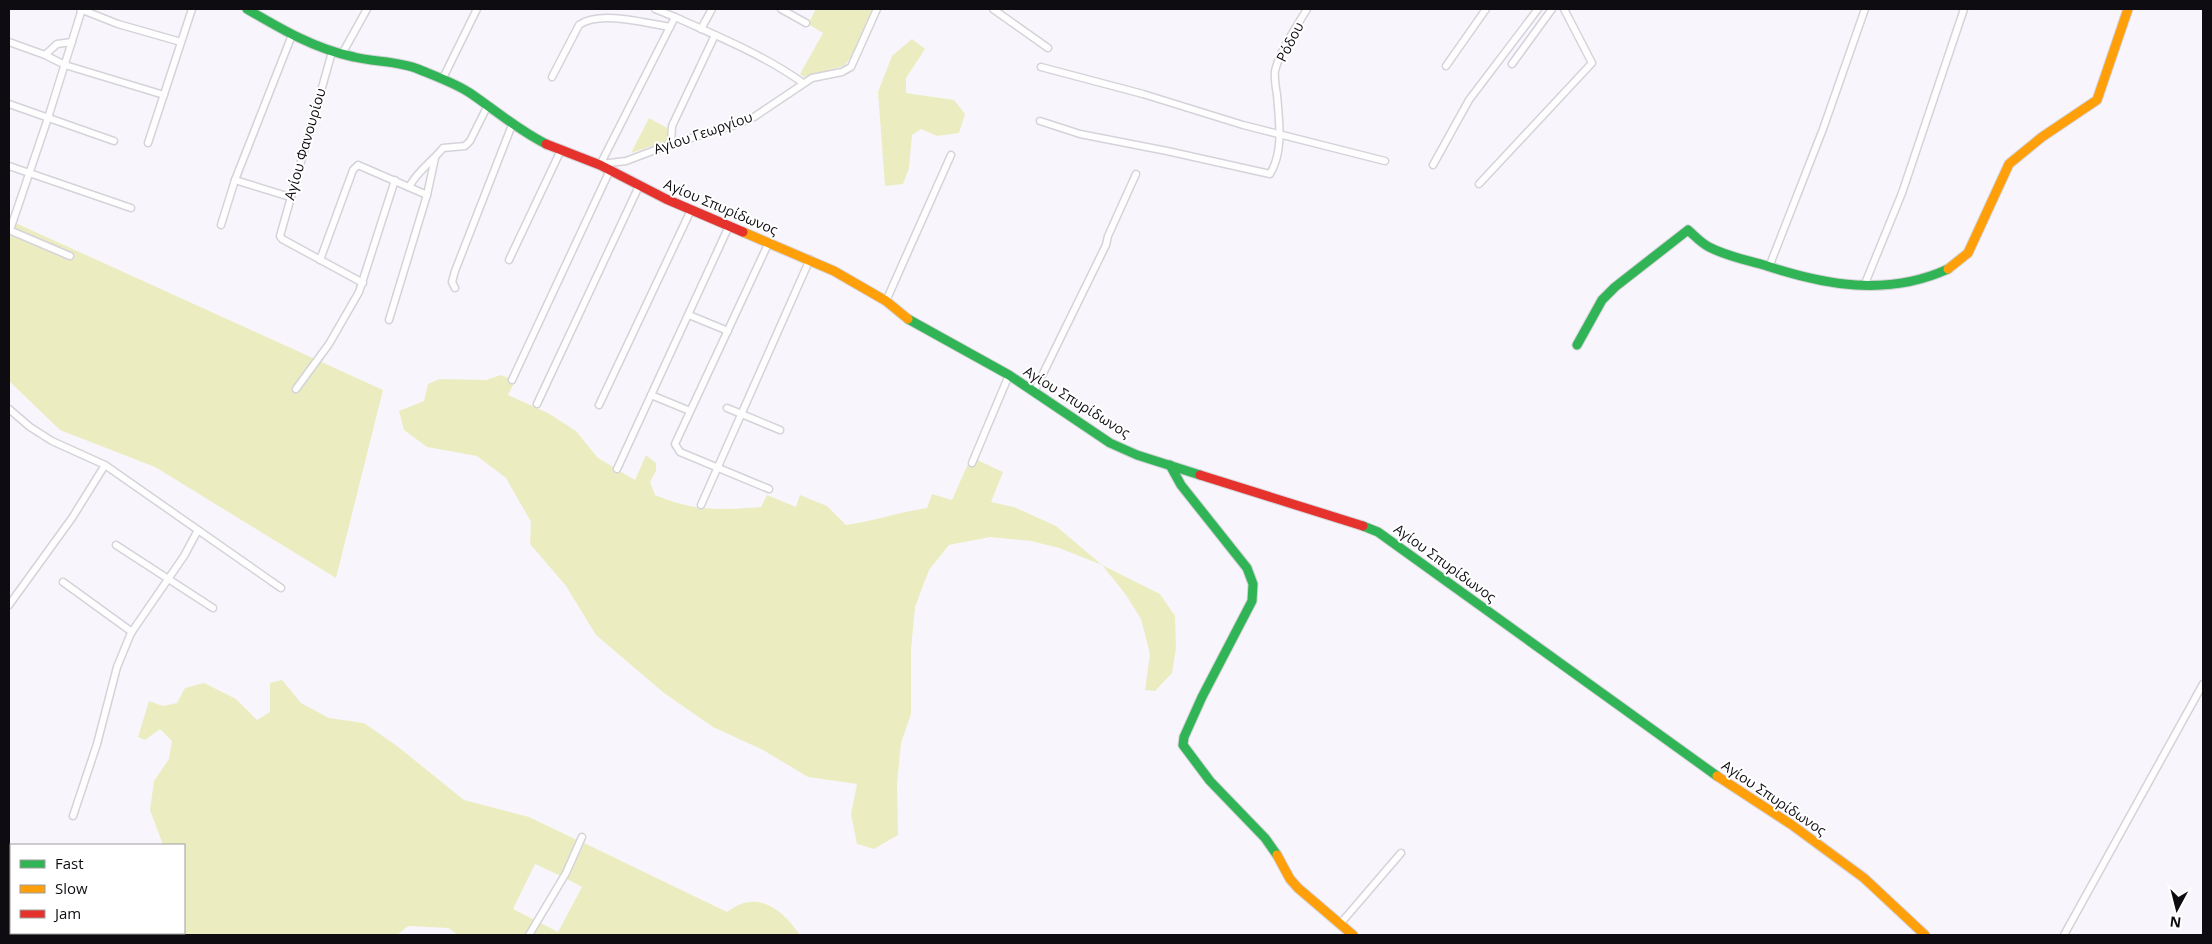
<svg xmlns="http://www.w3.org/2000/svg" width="2212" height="944" viewBox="0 0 2212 944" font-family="'Open Sans',sans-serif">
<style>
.green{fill:#ebedc1}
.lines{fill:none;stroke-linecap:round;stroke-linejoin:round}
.street-casing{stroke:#d5d3d9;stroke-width:9}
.fast-casing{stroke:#d5d3d9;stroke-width:11}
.slow-casing{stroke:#d5d3d9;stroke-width:11}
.jam-casing{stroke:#d5d3d9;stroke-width:11}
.street{stroke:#fefeff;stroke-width:6}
.fast{stroke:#30b455;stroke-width:9}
.slow{stroke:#ff9f0a;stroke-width:9}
.jam{stroke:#e5322d;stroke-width:9}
.labels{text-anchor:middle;stroke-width:4;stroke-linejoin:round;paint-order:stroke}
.street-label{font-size:14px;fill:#0e0c11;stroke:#fff}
</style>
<rect width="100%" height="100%" fill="#f8f6fc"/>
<!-- green -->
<g class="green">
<path d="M816,9H872L852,56L844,66L804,77L800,74L823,33L808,24Z"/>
<path d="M912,39L925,49L906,78V93L954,100L965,114L959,133L937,136L921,129L912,135L909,168L903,184L885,186L878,92L892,56Z"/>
<path d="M649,118L667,128V141L631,153Z"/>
<path d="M9,220L383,390L336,578L155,467L60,430L9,381Z"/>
<path d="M501,375L515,381L508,395L548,413L576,431L598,458L635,480L646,455L656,463V471L650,482L655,495C696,512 718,510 761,507L767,495L796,507L800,495L827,506L846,525C874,521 900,512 927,508L932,494L952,500L971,457L1003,472L991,502L1014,507L1056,526L1102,565L1160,594L1175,616L1176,648L1172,673L1155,691L1145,690L1150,654L1141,619L1126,595L1102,565L1059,548L1031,541L990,537L949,545L929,570L915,607L911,650V714L901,743L897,784L898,835L874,849L857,844L851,814L857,784L808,777L763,750L713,727L664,693L596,635L566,586L530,544L531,522L506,478L477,456L427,447L404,430L399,411L424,401L428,384L440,379L486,380Z"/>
<path d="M282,680L301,703L329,718L364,723L397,746L464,800L529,817L577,840L561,876L535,864L513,909L558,932L582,887L567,879L584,843L727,912C758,888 782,910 800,935H458L448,928L408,926L397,935H174V933H184V845H163L150,810L154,781L169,759L172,741L160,729L145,740L138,737L149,701L163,706L177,703L185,688L204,683L236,699L257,720L270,712V683Z"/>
<path d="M9,891H11V933H105L107,935H9Z"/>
</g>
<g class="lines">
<!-- street casing -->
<g class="street-casing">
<g id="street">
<path d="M80,9L118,24L181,42"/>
<path d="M655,9L675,17"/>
<path d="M781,9L806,23"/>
<path d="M993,9L1048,48"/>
<path d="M701,29L712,9"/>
<path d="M9,42L45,55L65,65L164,95"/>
<path d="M332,52L280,236L282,239L363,283"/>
<path d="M342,54L367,9"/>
<path d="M45,55L57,44L72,42"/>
<path d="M1512,64L1552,9"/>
<path d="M1446,66L1486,9"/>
<path d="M1041,67L1143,94L1243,125L1385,161"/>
<path d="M552,77L579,25C599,10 646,23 670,27"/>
<path d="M442,80L477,9"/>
<path d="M9,104L114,141"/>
<path d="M1040,121L1080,134L1167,151L1270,174C1284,151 1279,121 1277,95C1276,88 1274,78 1275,71C1280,50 1296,28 1307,9"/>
<path d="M148,143L192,9"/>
<path d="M671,144L672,126L715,35"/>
<path d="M601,164L626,161L671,144L732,126L754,117L812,78L842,72L851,67L877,9"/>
<path d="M600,165L675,17C719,37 764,55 803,83"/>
<path d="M1433,165L1469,100L1538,9"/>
<path d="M9,166L131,208"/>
<path d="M235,180L290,197"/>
<path d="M1479,184L1592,63L1564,9"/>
<path d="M409,187C418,170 432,162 443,148L465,146L470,141L487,107"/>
<path d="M221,225L235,180L292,35"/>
<path d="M9,230L70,256"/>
<path d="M10,230L48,118L82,9"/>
<path d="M320,260L353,170L358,165L427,195"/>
<path d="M509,260L561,150"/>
<path d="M1769,267L1823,129L1865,9"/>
<path d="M1864,286L1902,193L1964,9"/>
<path d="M455,288L452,282L455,271L512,125"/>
<path d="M886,301L951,155"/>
<path d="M689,315L728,331"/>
<path d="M389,320L427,195L435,158"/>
<path d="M512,380L610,170"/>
<path d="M296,389L329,344L359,292L395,180"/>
<path d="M1034,392L1106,245L1108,236L1136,174"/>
<path d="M651,395L690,411"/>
<path d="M537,404L639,186"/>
<path d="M599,405L691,210"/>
<path d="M727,408L780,430"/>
<path d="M9,409L30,427L52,441L105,465L198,530L184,556L131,633L117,667L97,744L73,816"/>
<path d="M972,463L1009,375"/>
<path d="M617,469L729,226"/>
<path d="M769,489L680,452L675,444L769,242"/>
<path d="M701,505L810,259"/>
<path d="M198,530L281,588"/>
<path d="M116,545L213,608"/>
<path d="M63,582L132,632"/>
<path d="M9,605L72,518L105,465"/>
<path d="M1340,924L1401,853"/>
<path d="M529,935L566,873L582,837"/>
<path d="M2064,935L2203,684"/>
</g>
</g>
<!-- fast casing -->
<g class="fast-casing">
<g id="fast">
<path d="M247,9C281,29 315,49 354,57C374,62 399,61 418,69C435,76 455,83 470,93C495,110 518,130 546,144"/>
<path d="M908,319L1009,375L1110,443L1137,455L1200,475"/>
<path d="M1577,345L1602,300L1615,287L1688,230C1695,236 1701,243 1709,247C1726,256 1746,260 1764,265C1824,285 1887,297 1948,269"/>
<path d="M1170,465L1181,485L1247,568L1253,584L1252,601L1202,697L1184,737L1183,745L1210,781L1265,838L1277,855"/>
<path d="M1363,526L1378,532L1717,776"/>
</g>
</g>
<!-- slow casing -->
<g class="slow-casing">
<g id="slow">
<path d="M743,232L834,271L886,301L908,319"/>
<path d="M1948,269L1968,253L2009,164L2042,137L2097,100L2128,9"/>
<path d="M1717,776L1792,825L1864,878L1925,935"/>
<path d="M1277,855L1290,879L1298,888L1353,935"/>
</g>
</g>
<!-- jam casing -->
<g class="jam-casing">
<g id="jam">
<path d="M546,144L600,165L666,199L743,232"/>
<path d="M1200,475L1363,526"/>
</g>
</g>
<!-- street -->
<use href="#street" class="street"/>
<!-- fast -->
<use href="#fast" class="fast"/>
<!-- slow -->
<use href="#slow" class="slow"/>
<!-- jam -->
<use href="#jam" class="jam"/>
</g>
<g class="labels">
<!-- street labels -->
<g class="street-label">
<text transform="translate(1290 42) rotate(-63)" y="5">Ρόδου</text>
<text transform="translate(703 133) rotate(-19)" y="5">Αγίου Γεωργίου</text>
<text transform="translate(305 144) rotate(-74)" y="5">Αγίου Φανουρίου</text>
<text transform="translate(721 207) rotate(23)" y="5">Αγίου Σπυρίδωνος</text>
<text transform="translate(1077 402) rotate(32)" y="5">Αγίου Σπυρίδωνος</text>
<text transform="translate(1445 563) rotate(36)" y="5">Αγίου Σπυρίδωνος</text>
<text transform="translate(1774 798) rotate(34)" y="5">Αγίου Σπυρίδωνος</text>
</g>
</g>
<!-- border -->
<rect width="2212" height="944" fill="none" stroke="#0e0c11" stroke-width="20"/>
<!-- legend -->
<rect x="10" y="844" width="175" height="90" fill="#ffffff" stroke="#9f9ea0"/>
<rect x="20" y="860" width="25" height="8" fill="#30b455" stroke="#9f9ea0"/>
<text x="55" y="869" font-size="15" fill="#0e0c11">Fast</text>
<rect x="20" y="885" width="25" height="8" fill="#ff9f0a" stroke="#9f9ea0"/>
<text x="55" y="894" font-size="15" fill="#0e0c11">Slow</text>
<rect x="20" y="910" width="25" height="8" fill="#e5322d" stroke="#9f9ea0"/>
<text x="55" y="919" font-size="15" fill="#0e0c11">Jam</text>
<!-- north arrow -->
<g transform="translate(2177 909) rotate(187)" stroke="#ffffff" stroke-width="4" paint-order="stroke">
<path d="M0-4L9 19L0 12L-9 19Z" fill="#0e0c11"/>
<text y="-8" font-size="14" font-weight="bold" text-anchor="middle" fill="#0e0c11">N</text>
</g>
</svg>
